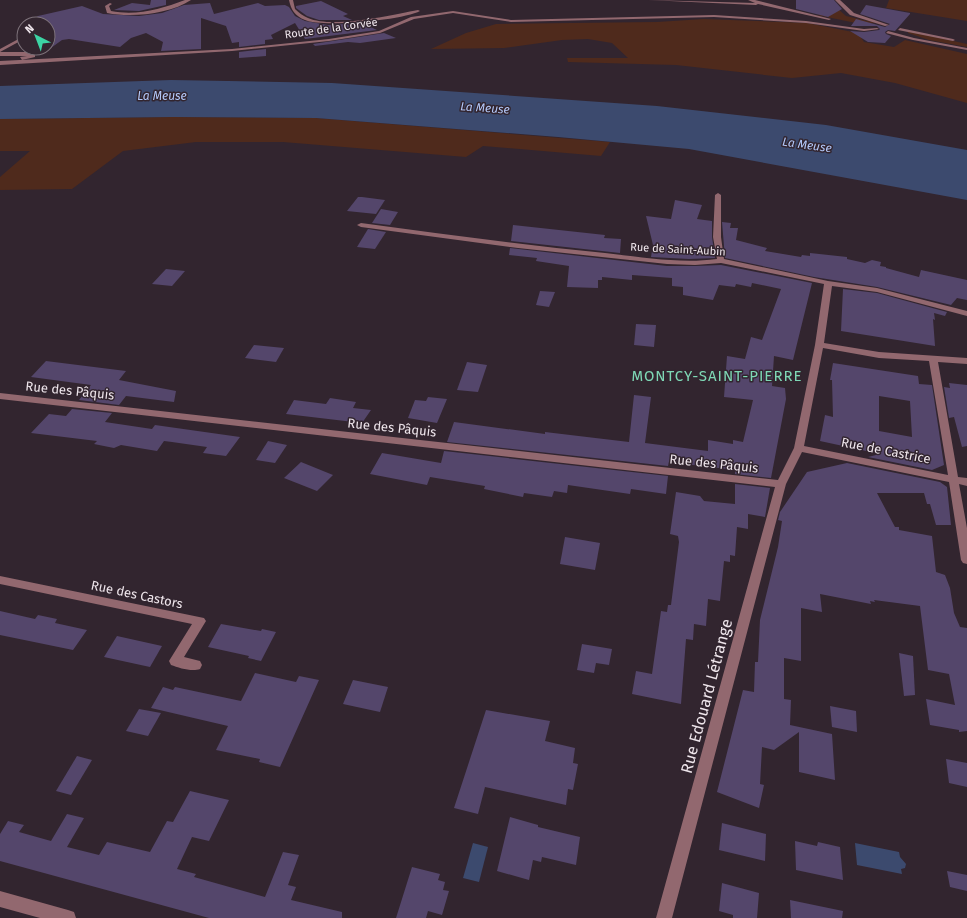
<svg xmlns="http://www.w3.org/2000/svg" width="967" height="918" viewBox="0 0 967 918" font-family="'Fira Sans',sans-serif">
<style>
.green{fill:#4f2a1c}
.water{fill:#3c4a6e}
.building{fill:#54466b;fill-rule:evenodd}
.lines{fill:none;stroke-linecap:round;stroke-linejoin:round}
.minor{fill:#92686f;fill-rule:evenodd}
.labels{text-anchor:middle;stroke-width:3;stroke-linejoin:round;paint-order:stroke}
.far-street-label{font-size:11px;fill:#eee5eb;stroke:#32252f}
.far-water-label{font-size:12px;font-style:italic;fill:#b4c9fa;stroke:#32252f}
.street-label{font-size:13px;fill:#eee5eb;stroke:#32252f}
.quarter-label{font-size:15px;letter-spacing:1px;fill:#7ed7b5;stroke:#32252f}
.near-street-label{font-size:16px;fill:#eee5eb;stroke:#32252f}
</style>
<rect width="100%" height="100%" fill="#32252f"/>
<!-- green -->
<g class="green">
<path d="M889,0H967V21L886,8Z"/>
<path d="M838,9L846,16L876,23L861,24L817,15Z"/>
<path d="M704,19L807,23L858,33L864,42L894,47L905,40L967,54V103L895,83L841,73L792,78L676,65L568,62L567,58H628L612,43L588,39L562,40L504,48L431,49L466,33L496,24L657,22Z"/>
<path d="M908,31L967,44V47L929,40L908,33Z"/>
<path d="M173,117L316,118L610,142L601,156L483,146L466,157L283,142H196L123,151L72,189L0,190V177L30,151H0V119Z"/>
</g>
<!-- water -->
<g class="water">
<path d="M171,80L332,83L657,106L826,125L967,150V200L689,149L558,137L316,118L173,117L0,119V86Z"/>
<path d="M473,843L488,847L479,882L463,878Z"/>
<path d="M855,843L899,852L900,857L906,864L905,868L901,869L902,874L857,865Z"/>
</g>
<!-- building -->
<g class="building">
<path d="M151,0H166V5L139,11L114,10L132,3L150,5Z"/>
<path d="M796,0H834L842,9L828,17L796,9Z"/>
<path d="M321,1L348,14L343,16L352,20H319L307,16L296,8V6Z"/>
<path d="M210,3L214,14L258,3L265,6L285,5L289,7L295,16L305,21L328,25L362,23L377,30L305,39L295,23L271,35L273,39L265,40V44L239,47V42L232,43L226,26L201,18V49L161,51L163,42L146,33L131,38L120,47L69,39L62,40L48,50V24H27L38,16L82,6L103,14L139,16L162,13L184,5Z"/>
<path d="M866,5L910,13V14L895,31L888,30L885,32L886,34L891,36L885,43L868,42L850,31L864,32L879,30L880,29L877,26H851L856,19L885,27L890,24L860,14Z"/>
<path d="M384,33L396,38L360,43L348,42L315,46L313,44Z"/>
<path d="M266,49V56L239,58V52Z"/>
<path d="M358,197H362L385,200L376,214L347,211Z"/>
<path d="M675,200L702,205L697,219L712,221V237L715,258L689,259L651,257L653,245L646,216L671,219Z"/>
<path d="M381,209L398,212L390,225L372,223Z"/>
<path d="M722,222L731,223L730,228H738L736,240L767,248L765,251L801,257L802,255L810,256V253L847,257V259L865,263L872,260L881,262L880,266L886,267V268L919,277L921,270L967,280V300L957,298L951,305L877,287L814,277L725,258Z"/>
<path d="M513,225L605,235L604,238L621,239L620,253L511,241Z"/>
<path d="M368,229L386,232L375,249L357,247Z"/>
<path d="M510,248L667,266H695L721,265L812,283L793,360L774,356L772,386L785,388L786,399L771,478L735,474V470L669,462L668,466L447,442L454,422L545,434V432L629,442L634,395L651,397L645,443L708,451V440L733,444V440L743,442L753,400L724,397L727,356L745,359L751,337L762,340L781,289L752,283L751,287L736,284L735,287L719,285L713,300L683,295V287L672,286V278L632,275V280L602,277V280H598V288L567,287L569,266L536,261L537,258L509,255Z"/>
<path d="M166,269L185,271L172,286L152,284Z"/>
<path d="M843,289L877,293L947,312L945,316L934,313L935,320L933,319L935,346L841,331Z"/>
<path d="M540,291L555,292L549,307L536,305Z"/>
<path d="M636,324L656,325L654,347L634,345Z"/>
<path d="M254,345L284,348L276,362L245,358Z"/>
<path d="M46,361L126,371L119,380L176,391L174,402L126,396L119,405L79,400L91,385L31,377Z"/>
<path d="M467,362L487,365L478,392L457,390Z"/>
<path d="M833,363L918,376L919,384L932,385L944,465L932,470L868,457L880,454L820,441L825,415L833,417L832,380H830ZM879,396L910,401L912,437L879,431Z"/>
<path d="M949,383L967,385V446L962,447L954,417L949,418L944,387L950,388Z"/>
<path d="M428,397L447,399L437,423L408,418L415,400L426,401Z"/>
<path d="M330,398L356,402L353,408L371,410L362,423L286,414L294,400L326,404Z"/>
<path d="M72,409L112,413L105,422L152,429L155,425L240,437L226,456L203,453L207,447L172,442L164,441L157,451L121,445L114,448L94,444L97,441L31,433L49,414L66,416Z"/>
<path d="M268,441L287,445L275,463L256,460Z"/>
<path d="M444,451L668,476L666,494L631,489L630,494L568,485L567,493L554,491L552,497L524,493L523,497L484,489L485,486L430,477L427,485L370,474L382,453L441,463Z"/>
<path d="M301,462L333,475L317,491L284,478Z"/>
<path d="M847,463L940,482L947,487L951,525H936L930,504H927L924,493H877L895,527H899V530L932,536L936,572L945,575L950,588L954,613L960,627L967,628V731L959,732V730L930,725L926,699L955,705L949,674L928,670L920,606L874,600L875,602L870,601L871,604L820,594L822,612L801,608V661L784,658V699L791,700L790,725L832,734L835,780L799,772V732L774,750L762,747L760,784L764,785L759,808L717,792L743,690L754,692L755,662H758L760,620L778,547L782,521L778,520L780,512L807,472Z"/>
<path d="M735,484L770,488L765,517L748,514V529L737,527L735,556L730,555V562L724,561L720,601L708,599L706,626L694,624L693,640L686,639L681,704L632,694L636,671L652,674L661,611L667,612L668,605H671L679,542L678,536L670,534L676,492L700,496L704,501L735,504Z"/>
<path d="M565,537L600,543L595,570L560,564Z"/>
<path d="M0,611L35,619L38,615L57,619L55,623L87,630L73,650L0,635Z"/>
<path d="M221,624L261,631L262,629L276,632L261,661L248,658L249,656L208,647Z"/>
<path d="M117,636L162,646L150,667L104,657Z"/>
<path d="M582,644L612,649L609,665L596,663L594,673L577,670Z"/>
<path d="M899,653L913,656L915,695L904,696Z"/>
<path d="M255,673L296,682L299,676L319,680L280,767L259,762L260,759L216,750L228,726L151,708L163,687L173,690L175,687L241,701Z"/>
<path d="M353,680L388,687L380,712L343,704Z"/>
<path d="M830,706L856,711L857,732L832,727Z"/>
<path d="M139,709L161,713L148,736L126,731Z"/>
<path d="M486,710L550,721L545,741L575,748L573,763L578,764L573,790L568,789L566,805L485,787L478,814L454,808Z"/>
<path d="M77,756L92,760L71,795L56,791Z"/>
<path d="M946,759L967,763V787L949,783Z"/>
<path d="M190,791L229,800L209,841L192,837L177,869L196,874L194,877L265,897L283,852L299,855L288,885L296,887L291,900L342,912V918H209L0,861V834L8,821L24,825L19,832L51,841L67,814L84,818L67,847L99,855L107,842L150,852L167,821L173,822Z"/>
<path d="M510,817L538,825V827L580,837L576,865L542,857L541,862L533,860L529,880L497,871Z"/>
<path d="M722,823L766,834L765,861L719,850Z"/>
<path d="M795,841L817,846L818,842L840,847L843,880L796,870Z"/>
<path d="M412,867L440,874L438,880L445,882L443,890L449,891L442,915L428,911L426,918H396Z"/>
<path d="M947,871L967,875V891L950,887Z"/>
<path d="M722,883L759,893L757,918H733V915L719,911Z"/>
<path d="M790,900L843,911L842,918H791Z"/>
</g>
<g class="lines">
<!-- minor -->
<g class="minor">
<path d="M185,0H191C170,14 132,18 107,13L105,6L110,3L112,4L109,6L111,11C137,16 161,9 185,0Z"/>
<path d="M289,0H293L295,9C299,13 303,16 308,18C333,29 391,15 418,10L420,11C404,20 322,28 305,20C295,16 291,10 289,0Z"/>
<path d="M648,0L755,3L748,0H755L831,19L829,20L758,4L756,5Z"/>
<path d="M835,0H840L854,13L889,25L885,26L850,15Z"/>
<path d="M453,11L511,20L714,15L806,21L864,29L877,28L879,29L864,31L806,23L714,17L511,22L453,13L414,19L380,33L329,41L232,51L0,65V61L232,49L329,39L379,31L411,17Z"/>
<path d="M900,28L953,39L955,40L953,41L898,30Z"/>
<path d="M888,31L914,38L967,48V50L913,40L886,33Z"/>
<path d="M24,36V39L0,52H32L35,54V57L22,60L20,57L27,56H0V49Z"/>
<path d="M718,193L721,195V237L724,259L828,281L877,288L967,311V316L877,292L832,286L824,343L879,352L967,358V364L938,362L958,477L967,478V486L959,484L967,528V564L963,563L961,560L949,482L802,452L786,484L672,918H656L775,487L0,399V393L778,480L794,448L815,345L824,284L721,263L695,265L667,264L518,248L361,227L357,225L361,223C442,234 523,245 605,253C642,257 680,264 717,259L713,237L715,195ZM823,348L879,358L929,361L948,475L804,446Z"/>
<path d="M0,576L204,618L206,621L184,657L200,661L202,665L200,669C192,672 179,668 171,665L169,661L192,624L0,584Z"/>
<path d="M0,891L68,910L74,912L76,918H40L0,907Z"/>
</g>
</g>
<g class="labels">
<!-- far-street labels -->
<g class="far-street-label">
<text transform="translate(331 28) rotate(-8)" y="4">Route de la Corvée</text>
<text transform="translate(678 249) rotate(3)" y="4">Rue de Saint-Aubin</text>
</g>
<!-- far-water labels -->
<g class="far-water-label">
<text x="162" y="100">La Meuse</text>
<text transform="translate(485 108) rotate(4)" y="4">La Meuse</text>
<text transform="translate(807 145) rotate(8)" y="4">La Meuse</text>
</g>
<!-- street labels -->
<g class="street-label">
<text transform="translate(70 390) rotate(6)" y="5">Rue des Pâquis</text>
<text transform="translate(392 427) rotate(6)" y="5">Rue des Pâquis</text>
<text transform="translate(886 450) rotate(11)" y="5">Rue de Castrice</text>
<text transform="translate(714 463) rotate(6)" y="5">Rue des Pâquis</text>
<text transform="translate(137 594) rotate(12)" y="5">Rue des Castors</text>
</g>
<!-- quarter labels -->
<g class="quarter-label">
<text x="717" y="381">MONTCY-SAINT-PIERRE</text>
</g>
<!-- near-street labels -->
<g class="near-street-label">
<text transform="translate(706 696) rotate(-75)" y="6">Rue Edouard Létrange</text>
</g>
</g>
<!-- north arrow -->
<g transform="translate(36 36) rotate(318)"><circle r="19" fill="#32252f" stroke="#7d727a"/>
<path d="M0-3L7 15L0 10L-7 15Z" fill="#3cd4a4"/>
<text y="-6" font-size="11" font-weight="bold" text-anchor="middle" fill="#eee5eb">N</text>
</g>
</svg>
